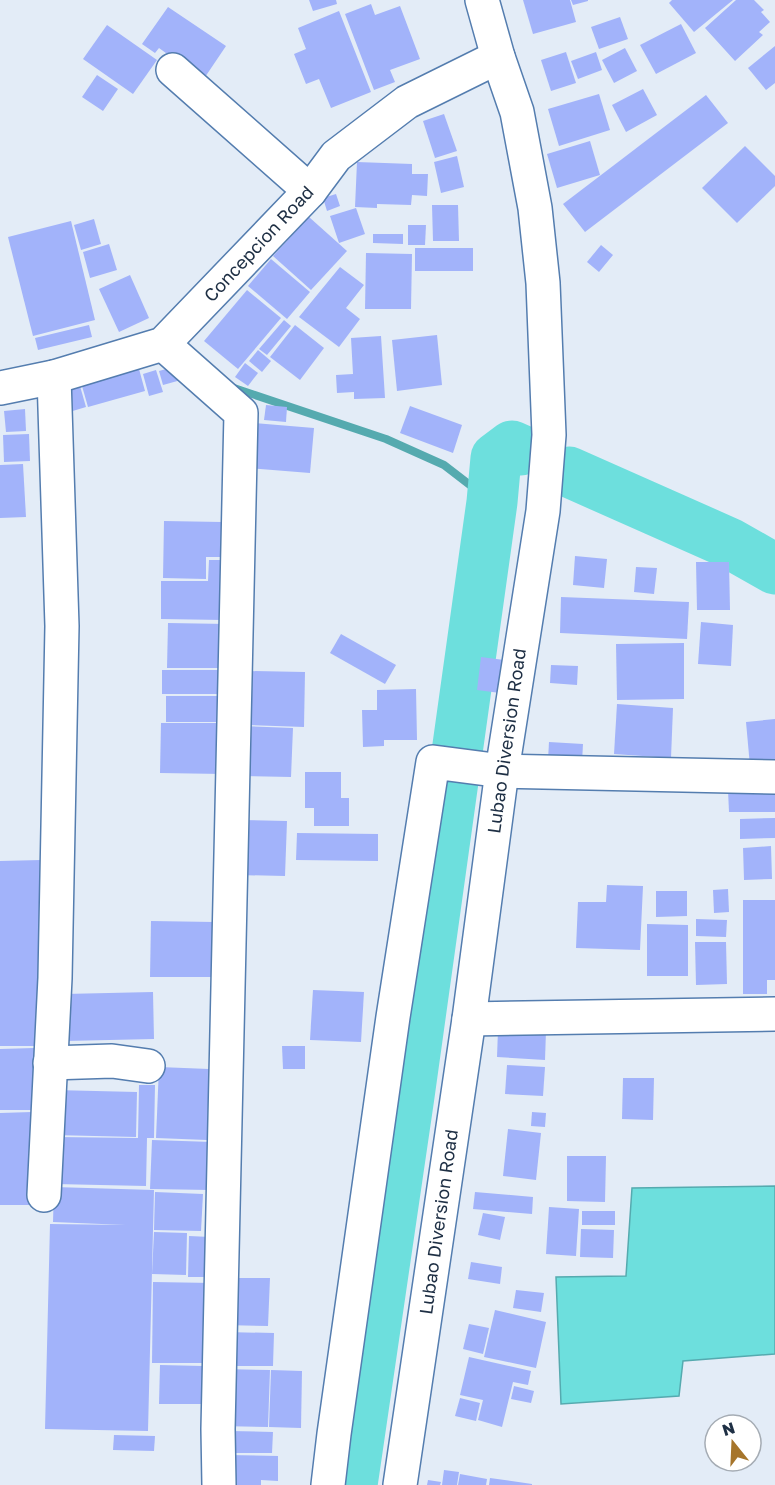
<svg xmlns="http://www.w3.org/2000/svg" width="775" height="1485" viewBox="0 0 775 1485" font-family="'Golos Text',sans-serif">
<style>
.water{fill:#6ddfdd;stroke:#55aaaf;stroke-width:1.5}
.lines{fill:none;stroke-linecap:round;stroke-linejoin:round}
.stream{stroke:#55aaaf;stroke-width:8}
.river{stroke:#6ddfdd;stroke-width:51}
.building{fill:#a2b3fa}
.minor-casing{stroke:#547daf;stroke-width:36}
.minor{stroke:#fff;stroke-width:33}
.labels{text-anchor:middle;stroke-width:4.5;stroke-linejoin:round;paint-order:stroke}
.street-label{font-size:18px;fill:#1e2f44;stroke:#fff}
</style>
<rect width="100%" height="100%" fill="#e3ecf7"/>
<!-- water -->
<path class="water" d="M775,1186V1354L683,1361L679,1396L561,1404L556,1277L626,1276L632,1188Z"/>
<g class="lines">
<!-- stream -->
<path class="stream" d="M231,387L386,439L444,465L492,502"/>
<!-- river -->
<g class="river">
<path d="M569,472L729,543L775,569"/>
<path d="M352,1485L409,1096L492,502L496,458L512,446L521,450"/>
</g>
</g>
<!-- building -->
<g class="building">
<path d="M309,0H336L337,4L313,11Z"/>
<path d="M523,0H570L576,22L533,34Z"/>
<path d="M571,0H588V1L573,5Z"/>
<path d="M672,0H733L694,32L669,3Z"/>
<path d="M736,0H754L764,10L761,12L770,22L759,32L763,35L735,61L705,28Z"/>
<path d="M371,4L375,15L400,6L420,59L390,70L395,82L374,90L345,14Z"/>
<path d="M168,7L226,46L199,86L177,61L159,48L155,53L142,44Z"/>
<path d="M339,11L371,92L331,108L319,79L306,84L294,54L306,49L298,28Z"/>
<path d="M620,17L628,39L599,49L591,27Z"/>
<path d="M681,24L696,53L656,74L640,45Z"/>
<path d="M107,25L157,60L133,94L83,59Z"/>
<path d="M775,46V83L766,90L748,68Z"/>
<path d="M625,48L637,71L614,83L602,60Z"/>
<path d="M566,52L576,83L551,91L541,60Z"/>
<path d="M596,52L602,70L578,79L571,61Z"/>
<path d="M97,75L118,89L103,111L82,97Z"/>
<path d="M643,89L657,115L626,132L612,105Z"/>
<path d="M599,94L610,130L559,146L548,109Z"/>
<path d="M706,95L728,123L585,232L563,204Z"/>
<path d="M444,114L457,151L435,158L423,121Z"/>
<path d="M590,141L600,175L557,188L547,154Z"/>
<path d="M745,146L775,176V186L737,223L702,188Z"/>
<path d="M457,156L464,187L441,193L434,162Z"/>
<path d="M357,162L412,164V174H428L427,196L412,195L411,205L377,204V208L355,207Z"/>
<path d="M336,194L340,206L327,211L323,198Z"/>
<path d="M432,205H458L459,241H433Z"/>
<path d="M356,208L365,234L339,243L330,216Z"/>
<path d="M309,217L347,251L311,290L273,256Z"/>
<path d="M94,219L101,244L81,250L74,225Z"/>
<path d="M71,221L95,320L33,336L8,237Z"/>
<path d="M408,225H426L425,245H408Z"/>
<path d="M373,234H403V244L373,243Z"/>
<path d="M109,244L117,270L90,278L83,252Z"/>
<path d="M601,245L613,255L599,272L587,262Z"/>
<rect x="415" y="248" width="58" height="23"/>
<path d="M366,253L412,254L411,309H365Z"/>
<path d="M271,259L310,292L287,319L248,286Z"/>
<path d="M340,267L364,285L346,308L360,319L339,347L299,317Z"/>
<path d="M130,275L149,318L119,332L99,289Z"/>
<path d="M247,290L281,318L238,369L204,341Z"/>
<path d="M284,320L291,326L267,355L259,349Z"/>
<path d="M89,325L92,337L38,350L35,338Z"/>
<path d="M295,325L324,348L300,380L270,357Z"/>
<path d="M437,335L442,385L397,391L392,340Z"/>
<path d="M381,336L385,398L354,399V392L337,393L336,375L353,374L351,338Z"/>
<path d="M258,350L271,361L262,372L249,361Z"/>
<path d="M245,363L258,373L248,386L235,377Z"/>
<path d="M177,366L181,380L163,385L159,371Z"/>
<path d="M139,369L145,391L88,407L82,386Z"/>
<path d="M156,370L163,392L149,396L143,374Z"/>
<path d="M80,386L86,407L66,413L60,392Z"/>
<path d="M266,405L287,407L286,422L264,420Z"/>
<path d="M410,406L462,425L453,453L400,433Z"/>
<path d="M25,409L26,431L6,432L4,411Z"/>
<path d="M253,423L314,428L310,473L249,468Z"/>
<path d="M29,434L30,461L4,462L3,435Z"/>
<path d="M23,464L26,517L0,518V465Z"/>
<path d="M164,521L222,522V557H206V579L163,578Z"/>
<path d="M575,556L607,559L604,588L573,585Z"/>
<path d="M209,560H224L223,620L161,619V581H208Z"/>
<path d="M696,562H729L730,610H697Z"/>
<path d="M636,567L657,568L654,594L634,592Z"/>
<path d="M561,597L689,602L687,639L560,633Z"/>
<path d="M701,622L733,625L731,666L698,664Z"/>
<path d="M168,623L227,624L226,668H167Z"/>
<path d="M341,634L396,665L385,684L330,653Z"/>
<path d="M684,643V699L617,700L616,644Z"/>
<path d="M481,657L512,661L508,694L477,690Z"/>
<path d="M551,665L578,666L577,685L550,683Z"/>
<path d="M162,670H224L223,694H162Z"/>
<path d="M249,671L305,672L304,727L247,725Z"/>
<path d="M416,689L417,740H384V746L363,747L362,710H377V690Z"/>
<rect x="166" y="696" width="58" height="26"/>
<path d="M617,704L673,708L671,758L614,754Z"/>
<path d="M775,719V764L750,766L746,722Z"/>
<path d="M161,723H223V774L160,773Z"/>
<path d="M241,726L293,728L291,777L239,776Z"/>
<path d="M549,742L583,744L582,762L548,760Z"/>
<path d="M305,772H341V798H349V826H314V808H305Z"/>
<path d="M775,789V812H729L728,790Z"/>
<path d="M775,818V838L740,839V819Z"/>
<path d="M238,820L287,821L285,876L237,875Z"/>
<path d="M297,833L378,834V861L296,860Z"/>
<path d="M771,846L772,879L744,880L743,848Z"/>
<path d="M41,860L42,1046H0V861Z"/>
<path d="M607,885L643,886L640,950L576,948L578,902H606Z"/>
<path d="M728,889L729,912L714,913L713,890Z"/>
<path d="M656,891H687V916L656,917Z"/>
<path d="M743,900H775V980H767V994H743Z"/>
<path d="M696,919L727,920L726,937L696,936Z"/>
<path d="M151,921L214,922L213,977H150Z"/>
<path d="M647,924L688,925V976H647Z"/>
<path d="M695,942H726L727,984L696,985Z"/>
<path d="M313,990L364,992L361,1042L310,1040Z"/>
<path d="M153,992L154,1039L65,1041L64,994Z"/>
<path d="M498,1030L546,1031L545,1060L497,1057Z"/>
<path d="M282,1046H305V1069H283Z"/>
<path d="M34,1048V1110H0V1049Z"/>
<path d="M507,1065L545,1067L543,1096L505,1094Z"/>
<path d="M159,1067L209,1069L207,1140L156,1138Z"/>
<path d="M623,1078H654L653,1120L622,1119Z"/>
<path d="M139,1085H155L154,1138H147L146,1186L55,1184L56,1137L138,1138Z"/>
<path d="M54,1090L137,1092L136,1137L53,1135Z"/>
<path d="M32,1112L33,1205H0V1113Z"/>
<path d="M532,1112L546,1113L545,1127L531,1126Z"/>
<path d="M508,1129L541,1133L536,1180L503,1176Z"/>
<path d="M152,1140L212,1142L210,1190L150,1189Z"/>
<path d="M567,1156H606L605,1202L567,1201Z"/>
<path d="M54,1187L154,1190L148,1431L45,1429L50,1224L126,1225L53,1222Z"/>
<path d="M155,1192L203,1194L201,1231L154,1230Z"/>
<path d="M475,1192L533,1197L532,1214L473,1209Z"/>
<path d="M549,1207L579,1209L576,1256L546,1254Z"/>
<rect x="582" y="1211" width="33" height="14"/>
<path d="M483,1213L505,1217L500,1240L478,1235Z"/>
<path d="M581,1229L614,1230L613,1258L580,1257Z"/>
<path d="M154,1232L187,1233L186,1275L152,1274Z"/>
<path d="M189,1236L210,1237L209,1277H188Z"/>
<path d="M471,1262L502,1267L500,1284L468,1279Z"/>
<path d="M231,1278H270L268,1326L222,1325Z"/>
<path d="M153,1282L213,1283L212,1363H152Z"/>
<path d="M516,1290L544,1293L541,1312L513,1308Z"/>
<path d="M495,1310L546,1322L536,1368L484,1357Z"/>
<path d="M469,1324L489,1328L483,1354L463,1349Z"/>
<path d="M225,1332L274,1333L273,1366H224Z"/>
<path d="M469,1357L531,1371L528,1385L513,1382L502,1427L478,1420L483,1400L460,1395Z"/>
<path d="M160,1365L203,1366L201,1404H159Z"/>
<path d="M221,1369L270,1370L268,1427L219,1426Z"/>
<path d="M271,1370L302,1371L301,1428L269,1427Z"/>
<path d="M514,1386L534,1391L531,1403L511,1399Z"/>
<path d="M460,1398L480,1403L476,1421L455,1416Z"/>
<path d="M230,1431L273,1432L272,1453H229Z"/>
<path d="M114,1435L155,1436L154,1451L113,1450Z"/>
<path d="M228,1455L278,1456V1481L261,1480V1485H237V1480H227Z"/>
<path d="M444,1470L459,1472L457,1485H442Z"/>
<path d="M460,1474L487,1479L486,1485H458Z"/>
<path d="M490,1478L532,1484V1485H489Z"/>
<path d="M428,1480L441,1482L440,1485H427Z"/>
</g>
<g class="lines">
<!-- minor casing -->
<g class="minor-casing">
<g id="minor">
<path d="M173,70L310,191"/>
<path d="M163,344L241,413L218,1429L219,1485"/>
<path d="M0,388L54,377L163,344L310,191L336,156L407,102L498,57"/>
<path d="M469,1019L775,1014"/>
<path d="M50,1063L112,1061L148,1066"/>
<path d="M44,1195L55,978L62,626L54,377"/>
<path d="M328,1485L334,1434L393,1017L433,762L502,771L775,777"/>
<path d="M400,1485L469,1019L502,771L543,511L549,435L543,283L535,208L517,112L498,57L482,0"/>
</g>
</g>
<!-- minor -->
<use href="#minor" class="minor"/>
</g>
<g class="labels">
<!-- street labels -->
<g class="street-label">
<text transform="translate(259 244) rotate(-47)" y="6">Concepcion Road</text>
<text transform="translate(507 741) rotate(-82)" y="6">Lubao Diversion Road</text>
<text transform="translate(439 1222) rotate(-82)" y="6">Lubao Diversion Road</text>
</g>
</g>
<!-- north arrow -->
<g transform="translate(733 1443) rotate(342)"><circle r="28" fill="#ffffff" stroke="#a5acb4" stroke-width="1.5"/>
<path d="M0-4.5L10 22L0 15L-10 22Z" fill="#a6752b"/>
<text y="-9" font-size="16" font-weight="bold" text-anchor="middle" fill="#1e2f44">N</text>
</g>
</svg>
